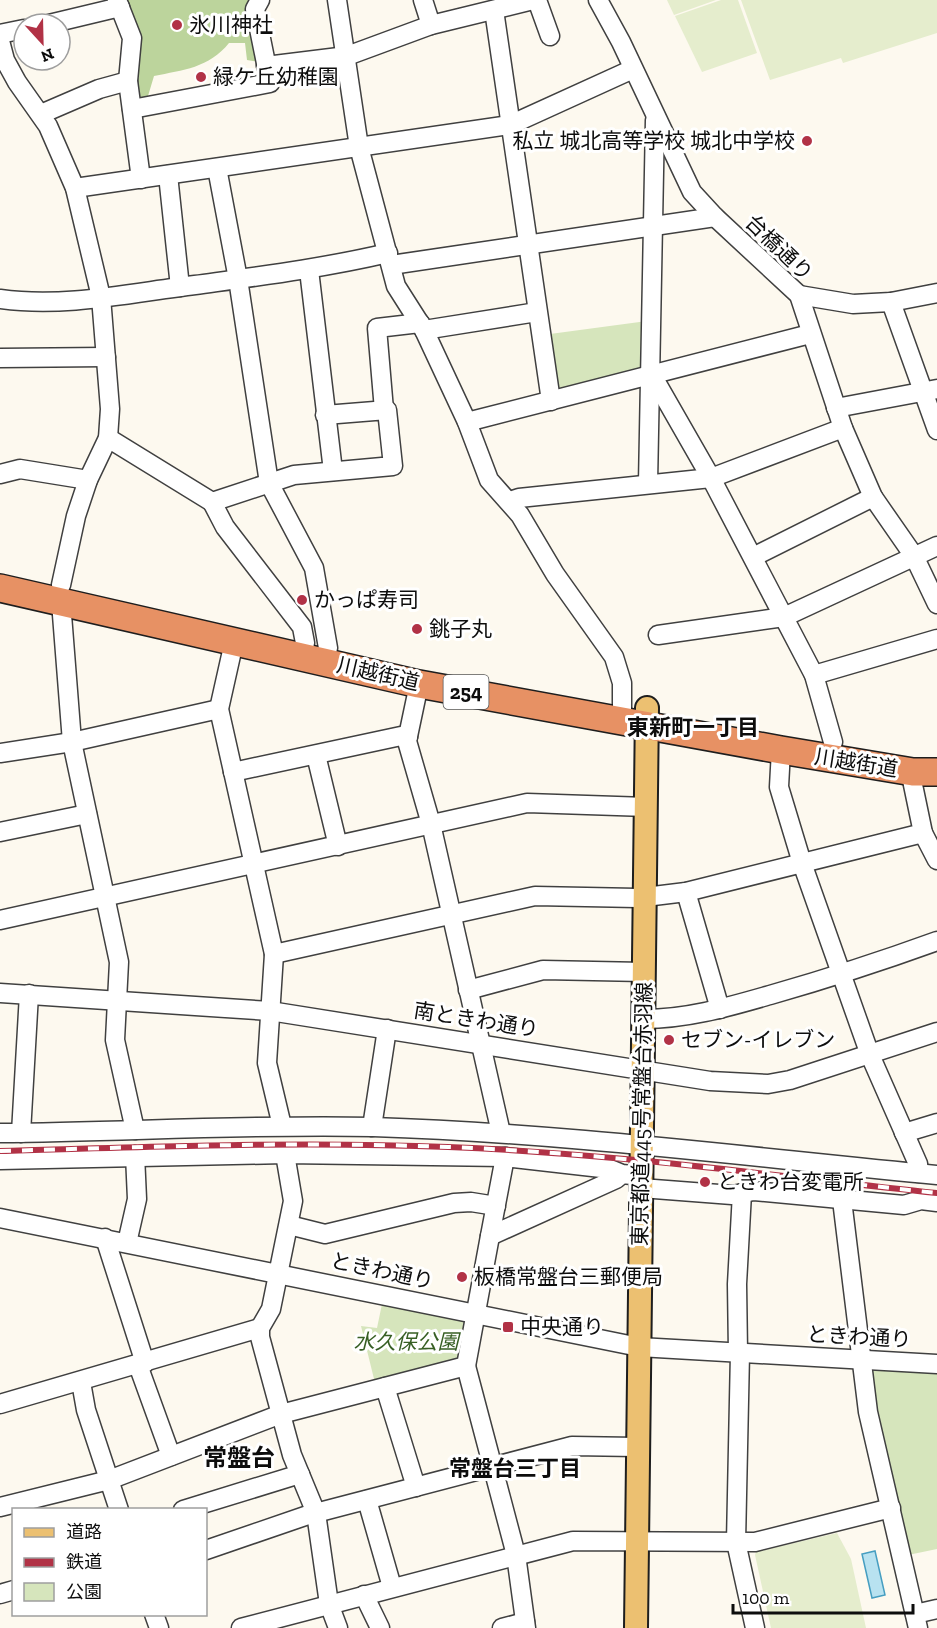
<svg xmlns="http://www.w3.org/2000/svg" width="937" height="1628" viewBox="0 0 937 1628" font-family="'Zilla Slab','Noto Sans JP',serif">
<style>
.green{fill:#d6e5bc}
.forest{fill:#bcd49c}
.pitch{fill:#e5edcd}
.water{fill:#b8e2f0;stroke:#469ec1;stroke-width:1.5}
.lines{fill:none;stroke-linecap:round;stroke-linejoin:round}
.minor-casing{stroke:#404040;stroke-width:21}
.major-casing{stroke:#1e1e1e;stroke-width:26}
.highway-casing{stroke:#1e1e1e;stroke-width:30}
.minor{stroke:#fff;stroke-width:18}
.major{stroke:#ecc071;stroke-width:22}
.highway{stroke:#e79164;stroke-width:27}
.rail-casing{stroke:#b13246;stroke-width:6}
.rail{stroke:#fff;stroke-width:4;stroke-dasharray:11;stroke-linecap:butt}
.poi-dot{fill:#b13246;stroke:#fff;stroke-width:2}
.labels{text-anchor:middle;stroke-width:6;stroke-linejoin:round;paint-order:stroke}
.shield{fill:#fff;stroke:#565656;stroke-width:1.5}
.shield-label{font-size:20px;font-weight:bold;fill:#0d0d0d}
.poi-label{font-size:21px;fill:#0d0d0d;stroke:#fff;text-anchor:start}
.street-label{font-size:21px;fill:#0d0d0d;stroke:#fff}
.park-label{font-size:21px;font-style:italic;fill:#375f24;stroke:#fff}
.neighbourhood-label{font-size:22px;font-weight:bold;fill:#0d0d0d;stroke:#fff}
.quarter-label{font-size:24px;font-weight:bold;fill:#0d0d0d;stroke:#fff}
</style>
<rect width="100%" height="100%" fill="#fdf9ef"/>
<!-- green -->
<g class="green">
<path d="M647,321L643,370L561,389L556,385L550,334Z"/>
<path d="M382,1304L468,1322L461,1358L457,1362L375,1383L361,1326L377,1328Z"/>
<path d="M874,1369L937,1373V1549L908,1555L874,1409L870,1374Z"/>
</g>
<!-- forest -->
<path class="forest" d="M124,0H253L259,62L247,60L245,43H229C209,68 183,70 154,76L148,96L144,100L136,97Z"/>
<!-- pitch -->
<g class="pitch">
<path d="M667,0H716L674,15Z"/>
<path d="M721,0H738L757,53L702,72L675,16Z"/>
<path d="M741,0H937V33L843,63L841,58L770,80Z"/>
<path d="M837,1533L851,1559L866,1628H771L755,1555L756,1552Z"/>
</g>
<!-- water -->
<path class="water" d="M875,1551L885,1595L872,1598L862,1554Z"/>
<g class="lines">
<!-- minor casing -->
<g class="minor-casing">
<g id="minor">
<path d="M117,0L132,38L128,81L141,179"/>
<path d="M337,0L359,147L396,286L424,330L467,422L489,480L520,515L555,574L614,657L622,683V722"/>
<path d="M423,0L431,25"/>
<path d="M537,0L550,36"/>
<path d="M598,0L621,42L692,192L715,217L799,295L843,428L873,497L914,556L937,604"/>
<path d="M494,10L551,401"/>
<path d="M49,24L120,7"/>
<path d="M0,34L24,29"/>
<path d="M0,41L5,60L17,82L48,126L75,188L101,297L110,409L108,438L88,480L76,516L61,585"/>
<path d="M266,66L347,56L431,25L533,0"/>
<path d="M132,109L270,83L255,9L260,0"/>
<path d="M41,114L99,89L128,81"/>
<path d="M217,168L238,279L269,483L314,568L328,648"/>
<path d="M168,175L180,287"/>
<path d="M75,188L510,125L633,69"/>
<path d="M391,265L715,217"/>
<path d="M309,270L333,471"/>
<path d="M799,295L853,304L891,302L937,293"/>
<path d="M0,299C65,308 130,293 195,285C260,276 324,268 388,253"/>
<path d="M891,302L937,430"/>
<path d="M424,330L537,312"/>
<path d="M0,358L106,357"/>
<path d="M652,375L711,478L814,675L833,742"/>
<path d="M836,408L937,389"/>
<path d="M384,410L377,328L420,323"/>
<path d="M467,422L810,334"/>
<path d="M108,438L212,502L294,475L393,466L387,410L325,415"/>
<path d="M0,474L20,469L88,480"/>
<path d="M648,484L655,120"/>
<path d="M510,501L519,498L711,478L843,428"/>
<path d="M212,502L225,527L302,627L305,643"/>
<path d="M753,557L873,497"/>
<path d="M61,602L72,742L119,962L115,1040L135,1130"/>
<path d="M658,635L784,617L937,546"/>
<path d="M234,642L219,709L274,954L267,1063L282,1126"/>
<path d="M814,675L937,639"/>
<path d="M419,684L407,741L431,824L501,1133"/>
<path d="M781,750L779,787L802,863L870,1055L918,1164L919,1173"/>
<path d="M0,753L72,742L219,709"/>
<path d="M316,755L338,846"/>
<path d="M233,772L401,736L408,737"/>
<path d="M0,832L87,814"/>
<path d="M923,833L937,860"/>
<path d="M686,892L720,1009"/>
<path d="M0,920L527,803L647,807"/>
<path d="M274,954L535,896L637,898L686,892L923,833L912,780L913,772"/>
<path d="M468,990L543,970L644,972"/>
<path d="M0,993L270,1011L710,1081L768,1084L790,1080L937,1032"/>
<path d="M644,1019C688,1019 728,1007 770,995C826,979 882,961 937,941"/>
<path d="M372,1127L387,1029"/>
<path d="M0,1133C124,1132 249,1124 373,1127C562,1133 749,1157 937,1175"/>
<path d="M21,1133L29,994"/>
<path d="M904,1133L937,1123"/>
<path d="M285,1154L293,1201L271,1309L260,1328V1337L292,1455L316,1513L329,1604L338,1628"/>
<path d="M0,1160L285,1154L505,1157"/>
<path d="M622,1174L616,1179L490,1236L505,1157L610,1169L622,1174L642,1176"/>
<path d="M641,1188L732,1195L754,1191L904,1205L921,1200L937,1202"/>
<path d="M842,1200L868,1412L918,1628"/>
<path d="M0,1218L639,1347L937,1364"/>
<path d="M289,1225L325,1234L454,1203L471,1202L496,1206"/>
<path d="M105,1238L145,1363"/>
<path d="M127,1243L137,1199L135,1155"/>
<path d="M738,1353L737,1284L742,1193"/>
<path d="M740,1353L736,1542L755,1628"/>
<path d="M138,1365L171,1456"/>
<path d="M466,1366L516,1555L526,1628"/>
<path d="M81,1382L86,1410L119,1510"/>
<path d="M385,1387L416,1487"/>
<path d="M0,1404L260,1328"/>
<path d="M367,1500L392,1587"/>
<path d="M0,1507L109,1480L281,1414L466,1366L490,1236"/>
<path d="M183,1510L300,1474"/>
<path d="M206,1550L308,1515L572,1446L637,1447"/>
<path d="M0,1594L14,1590"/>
<path d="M364,1595L380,1628"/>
<path d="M154,1614L159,1628"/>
<path d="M915,1614L937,1609"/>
<path d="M241,1628L573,1541L755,1542L891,1508"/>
<path d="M502,1628L525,1622"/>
</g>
</g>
<!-- major casing -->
<g class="major-casing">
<path id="major" d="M636,1628L647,708"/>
</g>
<!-- highway casing -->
<g class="highway-casing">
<path id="highway" d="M0,588L419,684L781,750L913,772H937"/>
</g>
<!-- minor -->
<use href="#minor" class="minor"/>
<!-- major -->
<use href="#major" class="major"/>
<!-- highway -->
<use href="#highway" class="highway"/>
<!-- rail casing -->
<g class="rail-casing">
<path id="rail" d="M0,1151C149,1147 299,1141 448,1147C612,1153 775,1176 937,1193"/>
</g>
<!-- rail -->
<use href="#rail" class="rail"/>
</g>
<!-- markers -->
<g class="poi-dot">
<circle cx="177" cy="25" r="6"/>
<circle cx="201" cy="77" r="6"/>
<circle cx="807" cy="141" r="6"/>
<circle cx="302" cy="600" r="6"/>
<circle cx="417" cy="629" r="6"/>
<circle cx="669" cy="1040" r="6"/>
<circle cx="705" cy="1182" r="6"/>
<circle cx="462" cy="1277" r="6"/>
<rect x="502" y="1321" width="12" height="12" rx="3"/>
</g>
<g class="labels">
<!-- shield labels -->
<rect class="shield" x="443.5" y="675" width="45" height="34" rx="4.5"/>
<g class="shield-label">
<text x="466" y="699">254</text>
</g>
<!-- poi labels -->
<g class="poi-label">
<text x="189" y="32">氷川神社</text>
<text x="213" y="84">緑ケ丘幼稚園</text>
<text x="795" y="148" text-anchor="end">私立 城北高等学校 城北中学校</text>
<text x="314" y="607">かっぱ寿司</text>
<text x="429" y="636">銚子丸</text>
<text x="681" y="1047">セブン-イレブン</text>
<text x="717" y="1189">ときわ台変電所</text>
<text x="474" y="1284">板橋常盤台三郵便局</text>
<text x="520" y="1334">中央通り</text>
</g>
<!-- street labels -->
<g class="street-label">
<text transform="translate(779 248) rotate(44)" y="7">台橋通り</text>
<text transform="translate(378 674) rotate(13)" y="7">川越街道</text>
<text transform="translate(856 763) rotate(9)" y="7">川越街道</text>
<text transform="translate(476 1020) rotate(9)" y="7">南ときわ通り</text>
<text transform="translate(642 1114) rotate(-89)" y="7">東京都道445号常盤台赤羽線</text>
<text transform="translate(382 1271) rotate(12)" y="7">ときわ通り</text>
<text transform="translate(859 1337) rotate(3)" y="7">ときわ通り</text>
</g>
<!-- park labels -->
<g class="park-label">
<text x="406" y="1349">水久保公園</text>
</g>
<!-- neighbourhood labels -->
<g class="neighbourhood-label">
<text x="693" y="735">東新町一丁目</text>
<text x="515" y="1476">常盤台三丁目</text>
</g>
<!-- quarter labels -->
<g class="quarter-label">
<text x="239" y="1466">常盤台</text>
</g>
</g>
<!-- legend -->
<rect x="12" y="1508" width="195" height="108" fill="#ffffff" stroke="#9e9e9e" stroke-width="1.5"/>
<rect x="24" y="1528" width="30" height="9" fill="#ecc071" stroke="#9e9e9e" stroke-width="1.5"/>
<text x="66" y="1538" font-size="18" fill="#0d0d0d">道路</text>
<rect x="24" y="1558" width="30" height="9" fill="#b13246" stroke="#9e9e9e" stroke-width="1.5"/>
<text x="66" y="1568" font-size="18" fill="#0d0d0d">鉄道</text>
<rect x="24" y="1583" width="30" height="18" fill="#d6e5bc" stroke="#9e9e9e" stroke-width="1.5"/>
<text x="66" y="1598" font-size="18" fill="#0d0d0d">公園</text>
<!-- north arrow -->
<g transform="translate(42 42) rotate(158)"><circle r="28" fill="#ffffff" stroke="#9e9e9e" stroke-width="1.5"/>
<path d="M0-4.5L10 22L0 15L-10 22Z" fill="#b13246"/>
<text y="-9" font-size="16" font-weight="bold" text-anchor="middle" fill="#0d0d0d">N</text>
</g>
<!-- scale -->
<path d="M733 1604v9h180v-9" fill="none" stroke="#0d0d0d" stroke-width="3"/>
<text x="742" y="1604" font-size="18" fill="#0d0d0d" stroke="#ffffff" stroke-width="4.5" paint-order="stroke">100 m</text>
</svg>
